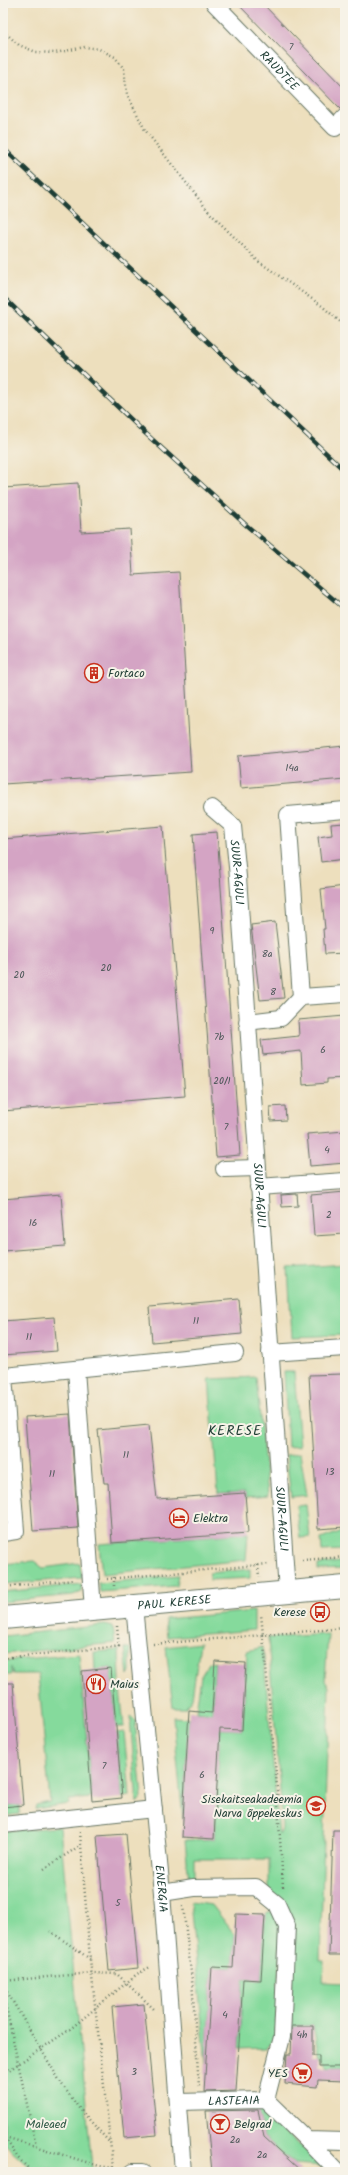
<svg xmlns="http://www.w3.org/2000/svg" width="348" height="2175" viewBox="0 0 348 2175" font-family="Kalam,sans-serif">
<style>
.green{fill:#85da9c;stroke:#528c68}
.building{fill:#d4a4c4}
.lines{fill:none;stroke-linecap:round;stroke-linejoin:round}
.minor-casing{stroke:#677664;stroke-width:18}
.highway-casing{stroke:#677664;stroke-width:24}
.path{stroke:#677664;stroke-width:2.5;stroke-dasharray:1 3;stroke-linecap:butt}
.minor{stroke:#fff;stroke-width:16}
.highway{stroke:#fff;stroke-width:22}
.rail-casing{stroke:#1f3d34;stroke-width:4.5}
.rail{stroke:#f7f3e8;stroke-width:3;stroke-dasharray:9;stroke-linecap:butt}
.labels{text-anchor:middle;stroke-width:4;stroke-linejoin:round;paint-order:stroke}
.number-label{font-size:10px;fill:#4c5758}
.street-label{font-size:12px;fill:#1f3d34;stroke:#f7f3e8}
.poi-label{font-size:12px;fill:#1f3d34;stroke:#f7f3e8;text-anchor:start}
.park-label{font-size:12px;fill:#335c49;stroke:#f7f3e8}
.quarter-label{font-size:14px;letter-spacing:1px;fill:#1f3d34;stroke:#f7f3e8}
</style>
<rect width="100%" height="100%" fill="#f7f3e8"/>
<filter id="ink" filterUnits="userSpaceOnUse"><feTurbulence type="fractalNoise" baseFrequency=".025" numOctaves="2"/><feDisplacementMap in="SourceGraphic" scale="8" xChannelSelector="R" yChannelSelector="G"/><feConvolveMatrix kernelMatrix="1 2 1 2 8 2 1 2 1" color-interpolation-filters="sRGB"/></filter>
<filter id="wash" filterUnits="userSpaceOnUse"><feTurbulence type="fractalNoise" baseFrequency=".012" numOctaves="4" result="noise"/><feDisplacementMap in="SourceGraphic" scale="16" xChannelSelector="R" yChannelSelector="G"/><feGaussianBlur stdDeviation="0.9" result="paint"/><feColorMatrix in="noise" values="0 0 0 0 0 0 0 0 0 0 0 0 0 0 0 0 0 1.4 0 .05"/><feComposite in="paint" operator="in"/></filter>
<g filter="url(#wash)">
<rect width="100%" height="100%" fill="#eddfbd"/>
<!-- green -->
<g class="green">
<path d="M345,1264V1335L292,1337L288,1268Z"/>
<path d="M284,1372H294L300,1446L288,1447Z"/>
<path d="M256,1377L268,1496L245,1498V1493L218,1494L209,1379Z"/>
<path d="M300,1453L307,1495L291,1497L286,1455Z"/>
<path d="M306,1505L310,1537L300,1538L296,1506Z"/>
<path d="M345,1530V1550L322,1551L321,1539Z"/>
<path d="M248,1533L246,1560L102,1574L99,1544Z"/>
<path d="M34,1561L43,1568L80,1563L82,1578L3,1584V1564Z"/>
<path d="M345,1561V1569L318,1570V1565Z"/>
<path d="M250,1569V1578L210,1580L209,1573Z"/>
<path d="M178,1576L176,1586L100,1592L98,1583Z"/>
<path d="M82,1584L81,1592L73,1595L3,1602V1592Z"/>
<path d="M254,1611V1630L167,1637L165,1619Z"/>
<path d="M105,1625L113,1627L115,1643L3,1654V1636Z"/>
<path d="M328,1634L325,1681L329,1687L320,1960H324L323,1982L345,1983V2067H328L319,2056L313,2026H292L291,1979L293,1926L269,1894V1859H194V1881H189L185,1840L214,1839L220,1729L242,1730L247,1651L263,1647L279,1835L283,1828L268,1638Z"/>
<path d="M200,1643L192,1698L185,1708H173L166,1647Z"/>
<path d="M125,1648H130V1672L128,1676Z"/>
<path d="M119,1650L120,1682L112,1683L111,1668L95,1670L94,1652Z"/>
<path d="M79,1654L92,1798L69,1800V1804L35,1809L36,1805L50,1802L38,1674H13L11,1667V1675H3V1661Z"/>
<path d="M215,1661L212,1713L196,1711L201,1676L209,1663Z"/>
<path d="M120,1689L124,1727H116L113,1690Z"/>
<path d="M130,1716L135,1720L142,1797L137,1803Z"/>
<path d="M173,1717L189,1718L183,1819Z"/>
<path d="M124,1732L130,1796L122,1798L117,1733Z"/>
<path d="M19,1805L20,1814L3,1816V1807Z"/>
<path d="M60,1827L92,2168L93,2172H55L49,2167L44,2172H35L3,2142V1831Z"/>
<path d="M190,1902L212,1905L235,1935L233,1968L212,1967L206,2063Z"/>
<path d="M272,1911L281,1923L275,2039L267,2048L239,2049L243,1979L261,1980L265,1915Z"/>
<path d="M257,2107L323,2166L294,2164L264,2137Z"/>
</g>
<g id="blocks">
<!-- building -->
<g class="building">
<path d="M237,3H262L345,89V108L340,109Z"/>
<path d="M78,483L81,532L130,529L133,575L179,572L191,772L3,784V488Z"/>
<path d="M345,746V779L241,788L238,756Z"/>
<path d="M345,823V859L321,862L318,837L332,835L331,824Z"/>
<path d="M163,826L185,1096L3,1111V839Z"/>
<path d="M217,832L240,1155L216,1157L193,834Z"/>
<path d="M345,886V953L325,954L323,929H325L321,889Z"/>
<path d="M275,922L284,998L260,1000L251,925Z"/>
<path d="M345,1016V1078L327,1079V1083L303,1085L301,1051L263,1055L261,1040L299,1036L298,1020Z"/>
<path d="M285,1106L286,1120L271,1121L270,1107Z"/>
<path d="M345,1131V1163L310,1166L307,1134Z"/>
<path d="M345,1192V1234L314,1236L311,1195Z"/>
<path d="M61,1194L65,1246L3,1251V1199Z"/>
<path d="M297,1194L298,1206L282,1207L281,1195Z"/>
<path d="M239,1299L242,1334L152,1342L149,1307Z"/>
<path d="M54,1317L57,1351L3,1355V1321Z"/>
<path d="M343,1374L345,1415V1527L318,1529L309,1375Z"/>
<path d="M70,1414L78,1528L33,1531L25,1417Z"/>
<path d="M149,1425L157,1499L245,1493L248,1533L112,1543L108,1483H104L98,1430Z"/>
<path d="M215,1661L246,1663L242,1730L220,1729L214,1839L182,1837L189,1711L212,1713Z"/>
<path d="M111,1668L122,1798L92,1801L82,1671Z"/>
<path d="M3,1683H13L23,1805L3,1807Z"/>
<path d="M333,1830H345V1955H329Z"/>
<path d="M126,1834L138,1968L109,1971L97,1836Z"/>
<path d="M236,1914L265,1915L261,1980L243,1979L236,2091L204,2092L212,1967L233,1968Z"/>
<path d="M144,2004L157,2135L124,2138L112,2007Z"/>
<path d="M292,2026H313V2056H319V2067H345V2081L318,2080L317,2087L285,2084L287,2054H291Z"/>
<path d="M258,2110L264,2137L302,2172H212L206,2111Z"/>
</g>
</g>
</g>
<g filter="url(#ink)">
<use href="#blocks" fill-opacity="0" stroke="#677664" stroke-width="1"/>
<g class="lines">
<!-- minor casing -->
<g class="minor-casing">
<g id="minor">
<path id="s1" d="M214,3L335,128L345,117"/>
<path id="s2" d="M212,808L233,826L238,877L287,1592"/>
<path d="M301,997L288,815L345,810"/>
<path d="M247,1022L281,1018L301,997L345,994"/>
<path d="M224,1169L257,1168"/>
<path d="M258,1187L345,1181"/>
<path d="M270,1353L345,1348"/>
<path d="M76,1369L93,1610"/>
<path d="M3,1533L16,1531L4,1376L235,1353"/>
<path id="s3" d="M134,1606L162,1893L183,2172"/>
<path d="M3,1825L154,1809"/>
<path d="M162,1893L194,1888L256,1887L277,1904L287,1926L282,2037L266,2100"/>
<path id="s4" d="M178,2102L266,2100L307,2140L345,2141"/>
<path d="M307,2140L338,2172"/>
<path d="M132,2172H143"/>
</g>
</g>
<!-- highway casing -->
<g class="highway-casing">
<g id="highway">
<path id="s5" d="M3,1618L345,1587"/>
</g>
</g>
<!-- path -->
<g class="path">
<path d="M3,31L19,45L36,52L55,53L85,47L99,49L115,57L124,69L127,94L145,130L209,212L258,261L322,306L345,326"/>
<path d="M302,1560L345,1557"/>
<path d="M258,1565L259,1577"/>
<path d="M114,1577V1589"/>
<path d="M107,1579L269,1564"/>
<path d="M3,1587L74,1580"/>
<path d="M117,1626L119,1647"/>
<path d="M153,1644L263,1635L261,1614"/>
<path d="M3,1658L122,1646"/>
<path d="M80,1832L90,1959L113,2168"/>
<path d="M44,1869L81,1845"/>
<path d="M283,1887L276,1774L263,1635L345,1628"/>
<path d="M183,1906L192,1980L199,2087"/>
<path d="M50,1931L90,1959"/>
<path d="M3,1981L92,1973L117,1974L154,2009"/>
<path d="M3,1985L61,2083L78,2107L110,2143"/>
<path d="M3,1993L36,2146"/>
<path d="M3,2074L69,2030L137,1974L150,1967"/>
<path d="M3,2135L18,2158L32,2172"/>
<path d="M5,2137L99,2166L114,2168"/>
</g>
<!-- minor -->
<use href="#minor" class="minor"/>
<!-- highway -->
<use href="#highway" class="highway"/>
<!-- rail casing -->
<g class="rail-casing">
<g id="rail">
<path d="M3,148L345,471"/>
<path d="M3,297L144,432L246,525L345,609"/>
</g>
</g>
<!-- rail -->
<use href="#rail" class="rail"/>
</g>
</g>
<!-- icons -->
<defs>
<g id="building-ring" transform="scale(1)"><circle r="9.5" fill="#f7f3e8" stroke="#c8321e" stroke-width="1.5"/><path d="M-4-6H4V6H1V3H-1V6H-4ZM-2.5-4.3h1.7v1.8h-1.7ZM.8-4.3h1.7v1.8H.8ZM-2.5-1h1.7V.8h-1.7ZM.8-1h1.7V.8H.8Z" fill="#c8321e"/></g>
<g id="hotel-ring" transform="scale(1)"><circle r="9.5" fill="#f7f3e8" stroke="#c8321e" stroke-width="1.5"/><path d="M-6-4.5h1.5V1H6V5H4.5V3h-9V5H-6ZM-4 0a1.8 1.8 0 1 1 3.6 0ZM.5 0V-2.5h3Q6-2.5 6 0Z" fill="#c8321e"/></g>
<g id="bus-ring" transform="scale(1)"><circle r="9.5" fill="#f7f3e8" stroke="#c8321e" stroke-width="1.5"/><path d="M-5-6H5V4H4V6H2V4H-2V6H-4V4H-5ZM-3.5-4V0h7V-4ZM-3.5 1.2v1.5H-2V1.2ZM2 1.2v1.5H3.5V1.2Z" fill="#c8321e"/></g>
<g id="restaurant-ring" transform="scale(1)"><circle r="9.5" fill="#f7f3e8" stroke="#c8321e" stroke-width="1.5"/><path d="M-5-6h1v4h1v-4h1v4h1v-4h1v5L-1.5 .5V6h-2V.5L-5-1ZM5-6V6H3V1.5H1.5Q1.5-4 5-6Z" fill="#c8321e"/></g>
<g id="university-ring" transform="scale(1)"><circle r="9.5" fill="#f7f3e8" stroke="#c8321e" stroke-width="1.5"/><path d="M0-5L7-2L0 1L-7-2ZM-4 1L0 2.5L4 1V4Q0 6-4 4Z" fill="#c8321e"/></g>
<g id="supermarket-ring" transform="scale(1)"><circle r="9.5" fill="#f7f3e8" stroke="#c8321e" stroke-width="1.5"/><path d="M-6-5.5h2.5l.6 2H6L4.5 2H-2.5L-4.4-4H-6ZM-1.5 3.2a1.3 1.3 0 1 0 .1 0ZM3 3.2a1.3 1.3 0 1 0 .1 0Z" fill="#c8321e"/></g>
<g id="bar-ring" transform="scale(1)"><circle r="9.5" fill="#f7f3e8" stroke="#c8321e" stroke-width="1.5"/><path d="M-6-5H6L.8 .8V4.5H3.5V6h-7V4.5H-.8V.8Z" fill="#c8321e"/></g>
</defs>
<g fill-rule="evenodd">
<use href="#building-ring" x="94" y="673"/>
<use href="#hotel-ring" x="179" y="1518"/>
<use href="#bus-ring" x="320" y="1612"/>
<use href="#restaurant-ring" x="96" y="1684"/>
<use href="#university-ring" x="316" y="1806"/>
<use href="#supermarket-ring" x="302" y="2073"/>
<use href="#bar-ring" x="220" y="2124"/>
</g>
<g class="labels">
<!-- number labels -->
<g class="number-label">
<text x="291" y="50">7</text>
<text x="292" y="771">14a</text>
<text x="212" y="934">9</text>
<text x="267" y="957">8a</text>
<text x="106" y="971">20</text>
<text x="19" y="978">20</text>
<text x="273" y="995">8</text>
<text x="219" y="1040">7b</text>
<text x="323" y="1053">6</text>
<text x="222" y="1084">20/1</text>
<text x="226" y="1130">7</text>
<text x="327" y="1153">4</text>
<text x="329" y="1218">2</text>
<text x="33" y="1226">16</text>
<text x="196" y="1324">11</text>
<text x="29" y="1340">11</text>
<text x="126" y="1458">11</text>
<text x="330" y="1475">13</text>
<text x="52" y="1477">11</text>
<text x="104" y="1769">7</text>
<text x="202" y="1778">6</text>
<text x="118" y="1906">5</text>
<text x="225" y="2018">4</text>
<text x="302" y="2038">4h</text>
<text x="134" y="2075">3</text>
<text x="235" y="2143">2a</text>
<text x="262" y="2158">2a</text>
</g>
<!-- street labels -->
<g class="street-label">
<text dy="4" stroke="none"><textPath href="#s1" startOffset="94">RAUDTEE</textPath></text>
<text dy="4" stroke="none"><textPath href="#s2" startOffset="74">SUUR-AGULI</textPath></text>
<text dy="4" stroke="none"><textPath href="#s2" startOffset="398">SUUR-AGULI</textPath></text>
<text dy="4" stroke="none"><textPath href="#s2" startOffset="722">SUUR-AGULI</textPath></text>
<text dy="4" stroke="none"><textPath href="#s5" startOffset="172">PAUL KERESE</textPath></text>
<text dy="4" stroke="none"><textPath href="#s3" startOffset="284">ENERGIA</textPath></text>
<text dy="4" stroke="none"><textPath href="#s4" startOffset="56">LASTEAIA</textPath></text>
</g>
<!-- poi labels -->
<g class="poi-label">
<text x="108" y="677">Fortaco</text>
<text x="193" y="1522">Elektra</text>
<text x="306" y="1616" text-anchor="end">Kerese</text>
<text x="110" y="1688">Maius</text>
<text x="302" y="1803" text-anchor="end">Sisekaitseakadeemia<tspan x="302" dy="14">Narva õppekeskus</tspan></text>
<text x="288" y="2077" text-anchor="end">YES</text>
<text x="234" y="2128">Belgrad</text>
</g>
<!-- park labels -->
<g class="park-label">
<text x="46" y="2128">Maleaed</text>
</g>
<!-- quarter labels -->
<g class="quarter-label">
<text x="235" y="1435">KERESE</text>
</g>
</g>
<!-- margin -->
<rect width="348" height="2175" fill="none" stroke="#f7f3e8" stroke-width="16"/>
</svg>
